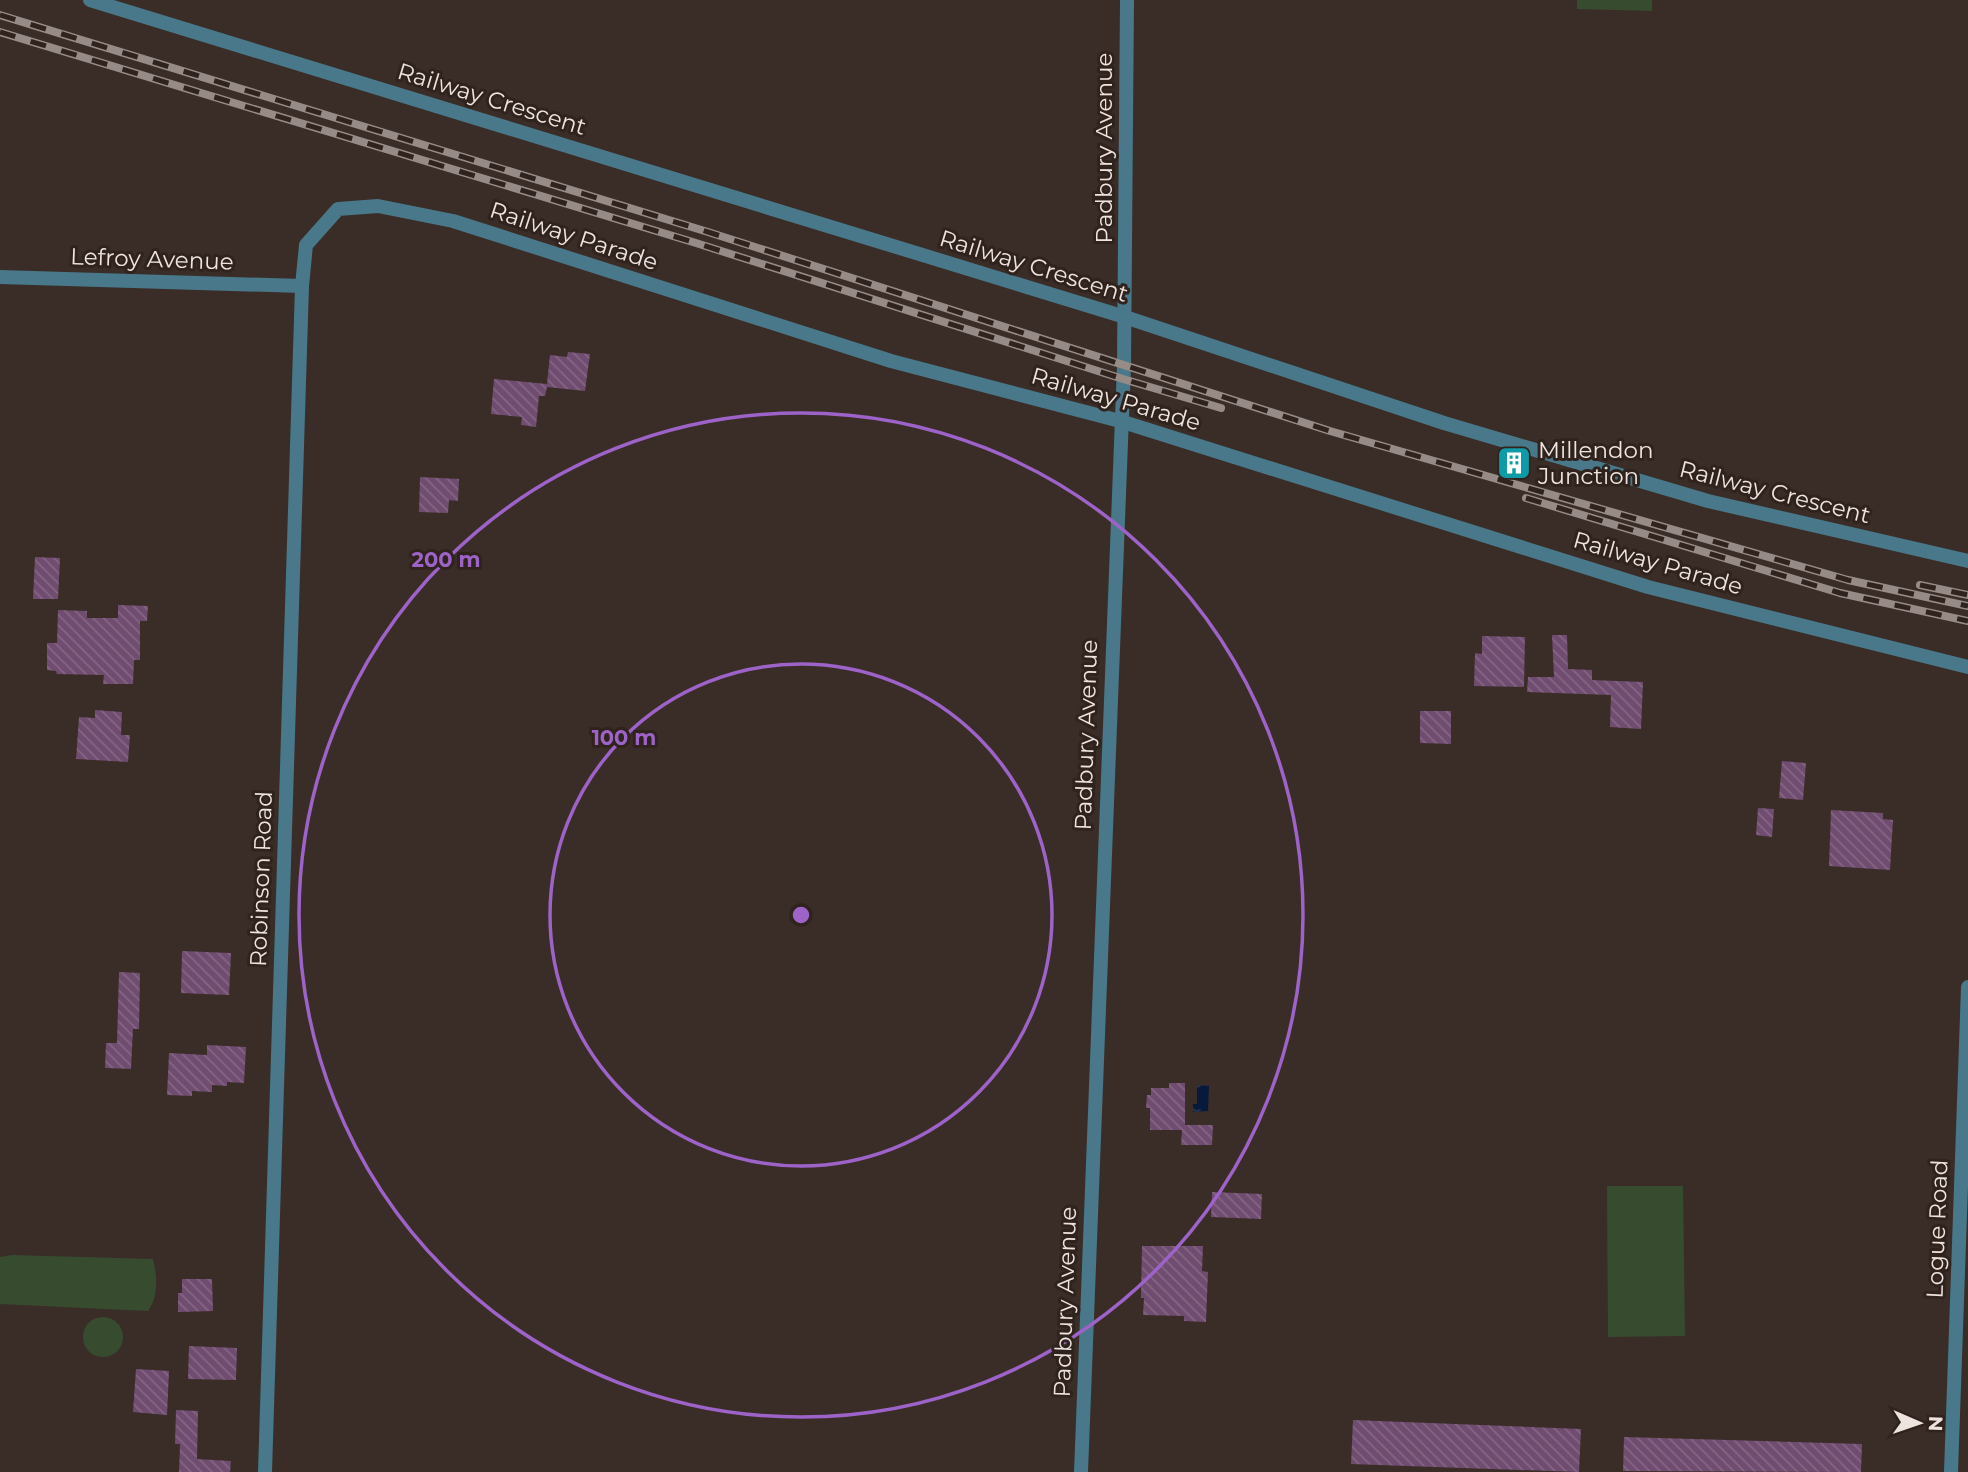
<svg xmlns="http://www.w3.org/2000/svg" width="1968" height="1472" viewBox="0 0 1968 1472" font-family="Montserrat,sans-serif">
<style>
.grass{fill:#374c2f}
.water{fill:url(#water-ripples)}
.building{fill:url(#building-back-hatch)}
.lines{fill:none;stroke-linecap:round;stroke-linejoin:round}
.minor{stroke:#487889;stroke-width:14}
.rail-casing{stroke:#968b86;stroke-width:8}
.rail{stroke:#30221d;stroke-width:5;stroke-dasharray:16;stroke-linecap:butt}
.ring{fill:none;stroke:#9d63c9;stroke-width:3.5}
.labels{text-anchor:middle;stroke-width:6;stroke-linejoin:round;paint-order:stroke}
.street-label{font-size:23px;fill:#ede4e0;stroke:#30221d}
.poi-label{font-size:23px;fill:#ede4e0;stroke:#30221d;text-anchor:start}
.centre{fill:#9d63c9;stroke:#30221d;stroke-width:3.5}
.ring-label{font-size:21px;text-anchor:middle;font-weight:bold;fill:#9d63c9;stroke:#30221d;stroke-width:6;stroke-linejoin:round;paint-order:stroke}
</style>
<defs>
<pattern id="water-ripples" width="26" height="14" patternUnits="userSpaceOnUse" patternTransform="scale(1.75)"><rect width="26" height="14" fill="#071a3c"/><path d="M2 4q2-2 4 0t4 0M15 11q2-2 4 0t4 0" fill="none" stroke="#2b3b58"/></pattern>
<pattern id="building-back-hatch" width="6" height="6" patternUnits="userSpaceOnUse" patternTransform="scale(1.75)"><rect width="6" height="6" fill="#6f4c70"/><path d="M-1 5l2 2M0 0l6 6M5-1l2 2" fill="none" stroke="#846684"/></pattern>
</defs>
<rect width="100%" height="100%" fill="#3a2c27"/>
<!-- grass -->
<g class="grass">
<path d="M1577,0H1652V11L1577,9Z"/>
<path d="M1607,1186H1683L1685,1336L1608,1337Z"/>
<path d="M12,1255L153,1259C157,1276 159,1296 148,1311L0,1304V1257Z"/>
<circle cx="103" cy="1337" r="20"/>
</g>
<!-- water -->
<path class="water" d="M1197,1085L1209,1086L1208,1111L1193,1112V1104H1197Z"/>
<!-- building -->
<g class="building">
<path d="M568,352L590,354L585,391L547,387L545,396H539L536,427L521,425L522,417L491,414L494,379L547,384L550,355L567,357Z"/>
<path d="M420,477L459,479L458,501L449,500L448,513L419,512Z"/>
<path d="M35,557L60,558L58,599H33Z"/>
<path d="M118,605L148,606L147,621H140V660H134L133,684H103L104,675L57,674L56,671L47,670V643H57L58,610L87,611V618H118Z"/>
<path d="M1552,635H1567L1568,669L1592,670V680L1643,682L1641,729L1610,727L1611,695L1527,692L1528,677H1554Z"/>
<path d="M1482,636L1525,637L1524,687L1474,686L1475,653L1482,654Z"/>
<path d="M95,710L122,712L121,735H130L128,762L76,759L79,717L95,718Z"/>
<path d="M1420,711H1451V744L1420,743Z"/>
<path d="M1782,761L1806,763L1803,800L1779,798Z"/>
<path d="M1758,808L1774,809L1772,837L1756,835Z"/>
<path d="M1831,810L1883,813V819L1893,820L1890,870L1829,866Z"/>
<path d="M182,951L231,953L229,995L181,993Z"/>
<path d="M119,972L140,973L139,1029H133L131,1069L105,1068L106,1043H117Z"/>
<path d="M207,1045L246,1047L244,1083L227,1082V1086L212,1085V1092L192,1091V1096L167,1095L169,1053L207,1055Z"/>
<path d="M1169,1083H1185V1125H1213L1212,1145H1181L1182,1130H1150V1108H1146L1147,1095H1151V1088H1169Z"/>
<path d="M1212,1192L1262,1194L1261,1219L1211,1217Z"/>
<path d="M1142,1246H1203L1202,1271L1208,1272L1206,1322L1184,1321V1316L1143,1315L1144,1298H1141Z"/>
<path d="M182,1279H212L213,1311L178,1312V1293H182Z"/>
<path d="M189,1346L237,1348L236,1380L188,1379Z"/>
<path d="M136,1369L169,1371L167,1415L133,1412Z"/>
<path d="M176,1410L198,1411L197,1459L231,1461L230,1472H179L180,1444H175Z"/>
<path d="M1353,1420L1581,1429L1579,1472L1351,1464Z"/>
<path d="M1624,1437L1862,1444L1861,1472L1623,1471Z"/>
</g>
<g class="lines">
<!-- minor -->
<g class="minor">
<path d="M90,0L1125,317L1444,423L1708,501L1968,561"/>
<path d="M0,277L302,286"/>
<path d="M265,1472L302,286L306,245L338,209L378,206L453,221L891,361L1120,421L1648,587L1968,667"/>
<path d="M1081,1472L1124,366L1127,0"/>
<path d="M1951,1472L1968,987"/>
</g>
<!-- rail casing -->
<g class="rail-casing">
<g id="rail">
<path d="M0,15L708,232L1330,431L1848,580L1968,606"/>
<path d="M0,32L696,243L1123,379L1221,408"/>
<path d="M1526,498L1840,593L1968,621"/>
<path d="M1920,585L1968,595"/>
</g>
</g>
<!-- rail -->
<use href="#rail" class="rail"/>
</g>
<!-- distance rings -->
<g class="ring">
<circle cx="801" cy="915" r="251"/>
<circle cx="801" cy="915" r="502"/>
</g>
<!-- icons -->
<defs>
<g id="building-square" transform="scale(1.75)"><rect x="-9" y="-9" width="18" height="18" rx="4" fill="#0f9aa8" stroke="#30221d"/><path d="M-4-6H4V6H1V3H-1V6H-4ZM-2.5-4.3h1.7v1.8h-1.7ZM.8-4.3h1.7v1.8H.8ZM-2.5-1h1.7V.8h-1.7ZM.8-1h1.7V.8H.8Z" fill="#fff"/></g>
</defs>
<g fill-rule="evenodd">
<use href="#building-square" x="1514" y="463"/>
</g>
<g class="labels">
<!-- street labels -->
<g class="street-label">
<text transform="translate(492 99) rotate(17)" y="8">Railway Crescent</text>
<text transform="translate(1104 148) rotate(-90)" y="8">Padbury Avenue</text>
<text transform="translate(574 236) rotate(18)" y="8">Railway Parade</text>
<text transform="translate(152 259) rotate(2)" y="8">Lefroy Avenue</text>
<text transform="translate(1034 266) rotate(17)" y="8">Railway Crescent</text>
<text transform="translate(1116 399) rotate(16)" y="8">Railway Parade</text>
<text transform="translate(1775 492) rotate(14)" y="8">Railway Crescent</text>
<text transform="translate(1658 563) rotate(16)" y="8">Railway Parade</text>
<text transform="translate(1086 735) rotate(-88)" y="8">Padbury Avenue</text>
<text transform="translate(261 879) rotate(-88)" y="8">Robinson Road</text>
<text transform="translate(1937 1229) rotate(-88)" y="8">Logue Road</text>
<text transform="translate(1065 1302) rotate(-88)" y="8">Padbury Avenue</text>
</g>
<!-- poi labels -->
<g class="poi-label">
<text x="1538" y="458">Millendon<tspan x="1538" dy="26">Junction</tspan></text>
</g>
</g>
<circle cx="801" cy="915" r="10" class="centre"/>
<g class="ring-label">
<text x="446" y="567">200 m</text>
<text x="624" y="745">100 m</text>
</g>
<!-- north arrow -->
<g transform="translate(1919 1423) rotate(92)" stroke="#30221d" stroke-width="5" paint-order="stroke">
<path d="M0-5L12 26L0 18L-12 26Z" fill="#ede4e0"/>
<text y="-10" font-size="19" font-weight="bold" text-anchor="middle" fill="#ede4e0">N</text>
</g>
</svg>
